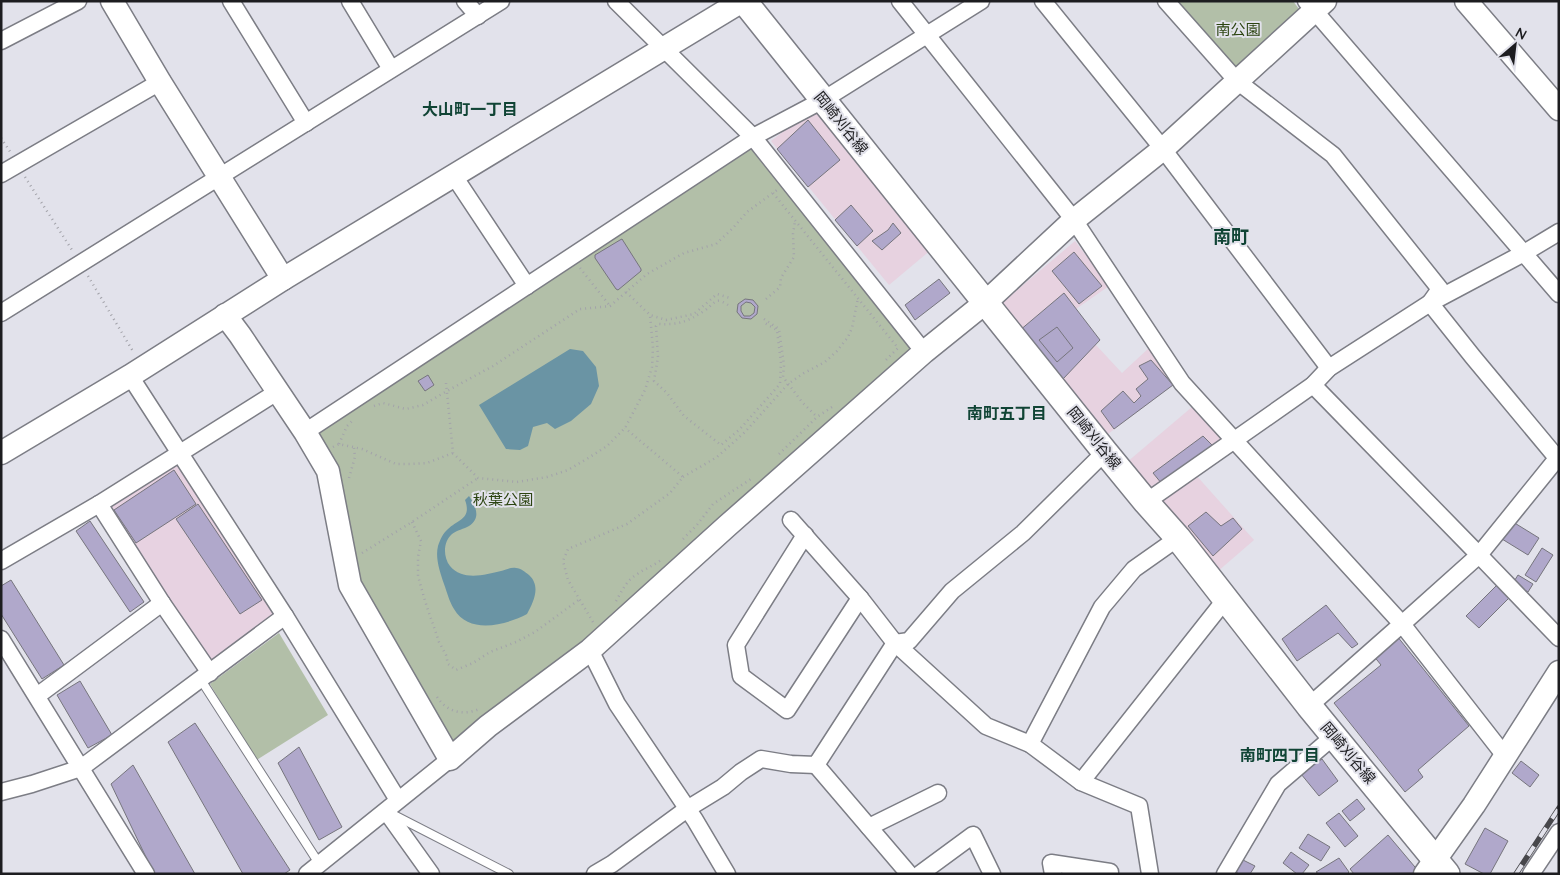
<svg xmlns="http://www.w3.org/2000/svg" width="1560" height="875" viewBox="0 0 1560 875" font-family="Quicksand,'Noto Sans JP',sans-serif">
<style>
.commercial{fill:#e7d2e0}
.education{fill:#e7d2e1}
.green{fill:#b2bfa8}
.water{fill:#6a94a4}
.building{fill:#b0a8cb;stroke:#76757d;fill-rule:evenodd}
.lines{fill:none;stroke-linecap:round;stroke-linejoin:round}
.lane-casing{stroke:#7c7d85;stroke-width:10}
.street-casing{stroke:#7c7d85;stroke-width:19}
.secondary-casing{stroke:#7c7d85;stroke-width:25}
.primary-casing{stroke:#7c7d85;stroke-width:28}
.path{stroke:#a3a3aa;stroke-width:2.5;stroke-dasharray:1 4;stroke-linecap:butt}
.lane{stroke:#fff;stroke-width:8}
.street{stroke:#fff;stroke-width:16}
.secondary{stroke:#fff;stroke-width:22}
.primary{stroke:#fff;stroke-width:25}
.rail-casing{stroke:#47474b;stroke-width:5.5}
.rail{stroke:#e2e2eb;stroke-width:4;stroke-dasharray:11;stroke-linecap:butt}
.labels{text-anchor:middle;stroke-width:4;stroke-linejoin:round;paint-order:stroke}
.park-label{font-size:15px;fill:#2c4411;stroke:#e2e2eb}
.street-label{font-size:15px;fill:#1d1d20;stroke:#e2e2eb}
.neighbourhood-label{font-size:16px;font-weight:bold;fill:#104435;stroke:#e2e2eb}
.quarter-label{font-size:18px;font-weight:bold;fill:#104435;stroke:#e2e2eb}
</style>
<rect width="100%" height="100%" fill="#e2e2eb"/>
<!-- commercial -->
<g class="commercial">
<path d="M813,109L932,249L889,285L771,141Z"/>
<path d="M1075,241L1109,286L1076,309L1064,293L1019,331L1002,303Z"/>
<path d="M1095,344L1122,373L1150,347L1173,385L1108,434L1063,379Z"/>
<path d="M1192,407L1224,438L1151,492L1126,463Z"/>
<path d="M1195,474L1254,540L1217,572L1161,501Z"/>
</g>
<!-- education -->
<path class="education" d="M174,462L277,611L275,616L213,664L107,509L108,503Z"/>
<!-- green -->
<g class="green">
<path d="M1170,1H1293L1302,13L1235,70Z"/>
<path d="M747,148L755,150L915,350L588,639L449,745L355,582L317,431Z"/>
<path d="M279,633L328,715L255,761L210,684Z"/>
</g>
<!-- water -->
<g class="water">
<path d="M570,349L583,351L596,367L599,386L591,404L571,421L555,429L547,423L533,427L528,446L520,450L506,449L479,405Z"/>
<path d="M469,496C475,505 482,518 469,526C464,529 457,530 452,534C443,542 443,557 450,566C462,581 485,575 501,571C505,570 511,567 516,568C521,568 525,572 529,575C541,586 534,601 527,614C506,625 469,635 454,609C449,601 447,592 444,584C440,572 435,558 438,546C440,540 443,533 448,529C458,519 472,519 465,500Z"/>
</g>
<!-- building -->
<g class="building">
<path d="M808,120L840,160L808,187L777,149Z"/>
<path d="M851,205L873,231L857,246L835,220Z"/>
<path d="M893,223L901,233L882,250L872,241L888,230Z"/>
<path d="M622,239L641,269V271L618,290L616,289L595,258V255L620,240Z"/>
<path d="M1074,252L1102,286L1079,304L1052,271Z"/>
<path d="M939,279L950,293L915,320L905,305Z"/>
<path d="M1064,293L1100,340L1063,379L1019,331Z"/>
<path d="M745,299L753,300L758,306L757,314L751,319L742,318L737,312L738,304ZM746,302L751,303L755,307L754,313L750,316H744L741,311V306Z"/>
<path d="M1057,327L1073,348L1057,362L1039,340Z"/>
<path d="M1151,360L1173,385L1114,429L1101,411L1123,391L1134,403L1141,396L1136,389L1148,379L1139,366Z"/>
<path d="M428,375L434,385L425,391L418,381Z"/>
<path d="M1203,436L1213,446L1162,484L1153,473Z"/>
<path d="M174,470L196,504L136,543L114,510Z"/>
<path d="M198,504L262,600L240,614L176,519Z"/>
<path d="M1206,512L1221,526L1233,518L1242,529L1213,556L1188,526Z"/>
<path d="M90,521L144,602L130,612L76,531Z"/>
<path d="M1513,522L1539,538L1528,555L1502,539Z"/>
<path d="M1542,548L1553,555L1536,582L1525,575Z"/>
<path d="M1518,575L1533,584L1528,592L1513,583Z"/>
<path d="M11,580L64,665L42,679L1,614V586Z"/>
<path d="M1497,585L1510,597L1479,628L1466,616Z"/>
<path d="M1326,605L1358,644L1352,648L1338,633L1297,661L1282,639Z"/>
<path d="M1397,636L1469,726L1418,770L1423,777L1405,792L1334,703L1381,665L1373,655Z"/>
<path d="M80,681L112,735L88,748L57,695Z"/>
<path d="M195,723L290,870L284,874H243L168,742Z"/>
<path d="M299,747L342,827L319,840L278,763Z"/>
<path d="M1322,759L1338,781L1319,796L1301,774Z"/>
<path d="M1521,761L1539,775L1530,787L1512,773Z"/>
<path d="M133,765L195,874H154L111,784Z"/>
<path d="M1357,799L1365,809L1350,821L1342,811Z"/>
<path d="M1339,813L1358,836L1345,847L1326,823Z"/>
<path d="M1485,828L1508,841L1490,874H1484L1465,864Z"/>
<path d="M1308,834L1330,847L1321,861L1299,848Z"/>
<path d="M1388,835L1420,873L1354,874L1350,869Z"/>
<path d="M1291,852L1309,865L1302,874H1297L1283,863Z"/>
<path d="M1239,858L1255,866L1250,874H1239L1233,870Z"/>
<path d="M1339,858L1349,872L1347,874H1319L1316,872Z"/>
</g>
<g class="lines">
<!-- lane casing -->
<g class="lane-casing">
<g id="lane">
<path d="M201,680L320,865"/>
<path d="M392,814L509,874"/>
</g>
</g>
<!-- street casing -->
<g class="street-casing">
<g id="street">
<path d="M231,1L306,123"/>
<path d="M350,1L391,69"/>
<path d="M465,1L478,16"/>
<path d="M616,1L753,137L924,352"/>
<path d="M900,1L1074,220L1182,383L1402,624L1505,756"/>
<path d="M1043,1L1163,149L1329,368"/>
<path d="M1166,1L1237,81L1333,155L1440,289L1430,303"/>
<path d="M1306,1L1559,294"/>
<path d="M1,41L78,1"/>
<path d="M1,174L160,82"/>
<path d="M454,176L527,286"/>
<path d="M1430,303L1473,357L1557,458"/>
<path d="M1,313L501,1"/>
<path d="M130,376L285,616L398,800"/>
<path d="M1313,385L1479,555L1559,456"/>
<path d="M305,432L753,137L823,100L981,1"/>
<path d="M1146,502L1313,385L1329,368L1430,303L1524,253L1559,232"/>
<path d="M99,504L162,603L210,673"/>
<path d="M791,520L860,598L895,643L986,726L1030,744L1081,782L1139,806L1150,874"/>
<path d="M805,535L736,645L741,676L787,710L860,598"/>
<path d="M1,561L99,504L277,392"/>
<path d="M1,639L146,874"/>
<path d="M590,650L617,704L695,820L727,874"/>
<path d="M37,696L162,603"/>
<path d="M1309,706L1402,624L1479,555L1559,638"/>
<path d="M1030,744L1102,607L1134,569L1178,538"/>
<path d="M816,765L909,874"/>
<path d="M1081,782L1225,600"/>
<path d="M1,792L32,784L81,768L285,616"/>
<path d="M386,811L431,874"/>
<path d="M869,827L938,793"/>
<path d="M307,874L450,759"/>
<path d="M595,874L612,864L687,809L723,787L741,772L761,759L791,764L816,765L895,643L909,641L952,591L1023,533L1105,452"/>
<path d="M920,874L973,835L992,874"/>
<path d="M1053,874L1051,863L1110,872V874"/>
<path d="M1225,874L1278,784L1334,736"/>
<path d="M1531,874L1559,832"/>
</g>
</g>
<!-- secondary casing -->
<g class="secondary-casing">
<g id="secondary">
<path d="M112,1L160,82L283,279"/>
<path d="M1466,1L1559,109"/>
<path d="M225,315L240,335L305,432L328,471L350,585L450,759L488,726L590,650L727,526L924,352L986,302L1074,220L1163,149L1325,1"/>
<path d="M1,453L130,376L283,279L742,1"/>
<path d="M1425,874L1474,805L1559,672"/>
</g>
</g>
<!-- primary casing -->
<g class="primary-casing">
<path id="primary" d="M744,1L1105,452L1146,502L1178,538L1309,706L1447,874"/>
</g>
<!-- path -->
<g class="path">
<path d="M1,138L11,153"/>
<path d="M25,177L72,250"/>
<path d="M773,193L898,348L886,360"/>
<path d="M580,268L610,306"/>
<path d="M88,276L134,353"/>
<path d="M626,292L650,315L666,320L694,314L717,294L730,298"/>
<path d="M766,299L780,287L781,278L794,257L793,234L795,221"/>
<path d="M728,305C725,303 720,300 717,301C712,303 708,309 704,311C687,322 678,325 658,324L656,326L658,357L654,381L667,393L684,416L721,445L739,430L780,384L781,363L777,330L763,322"/>
<path d="M764,319L779,329L784,365L783,377L802,402L817,417"/>
<path d="M446,383L453,453L478,478L517,482L547,477L568,470L590,457L607,446L625,428L645,390L652,367L653,348L650,315"/>
<path d="M374,406L383,403L406,409L423,405L447,391L493,366L580,309L610,306L647,274L684,253L716,244L733,228L747,212L777,190"/>
<path d="M339,444L347,426L353,420"/>
<path d="M333,447L339,444L362,449L396,464H410L427,463L453,453"/>
<path d="M779,454L817,417L835,405"/>
<path d="M683,477L717,457L745,432L788,384L804,373L825,362L837,351L848,337L852,328L858,298"/>
<path d="M349,478L355,457L354,448"/>
<path d="M412,522L421,541L418,557V576L425,601L439,642L446,655L448,664L456,670L473,663L490,652L516,642L535,632L580,599"/>
<path d="M683,539L697,525L713,504L751,479"/>
<path d="M362,553L412,522L478,478"/>
<path d="M616,601C622,591 626,581 636,575C644,569 653,566 661,560"/>
<path d="M593,622L568,580L563,561L568,549L627,524L670,493L683,477L625,428"/>
<path d="M437,697C447,712 463,716 479,709"/>
</g>
<!-- lane -->
<use href="#lane" class="lane"/>
<!-- street -->
<use href="#street" class="street"/>
<!-- secondary -->
<use href="#secondary" class="secondary"/>
<!-- primary -->
<use href="#primary" class="primary"/>
<!-- rail casing -->
<g class="rail-casing">
<path id="rail" d="M1516,874L1559,808"/>
</g>
<!-- rail -->
<use href="#rail" class="rail"/>
</g>
<g class="labels">
<!-- park labels -->
<g class="park-label">
<text x="1238" y="35">南公園</text>
<text x="503" y="505">秋葉公園</text>
</g>
<!-- street labels -->
<g class="street-label">
<text transform="translate(841 123) rotate(51)" y="5">岡崎刈谷線</text>
<text transform="translate(1094 438) rotate(51)" y="5">岡崎刈谷線</text>
<text transform="translate(1348 753) rotate(50)" y="5">岡崎刈谷線</text>
</g>
<!-- neighbourhood labels -->
<g class="neighbourhood-label">
<text x="470" y="115">大山町一丁目</text>
<text x="1007" y="419">南町五丁目</text>
<text x="1280" y="761">南町四丁目</text>
</g>
<!-- quarter labels -->
<g class="quarter-label">
<text x="1231" y="243">南町</text>
</g>
</g>
<!-- border -->
<rect width="1560" height="875" fill="none" stroke="#1d1d20" stroke-width="5"/>
<!-- north arrow -->
<g transform="translate(1515 45) rotate(28)" stroke="#e2e2eb" stroke-width="4" paint-order="stroke">
<path d="M0-4L9 19L0 12L-9 19Z" fill="#1d1d20"/>
<text y="-8" font-size="14" font-weight="bold" text-anchor="middle" fill="#1d1d20">N</text>
</g>
</svg>
